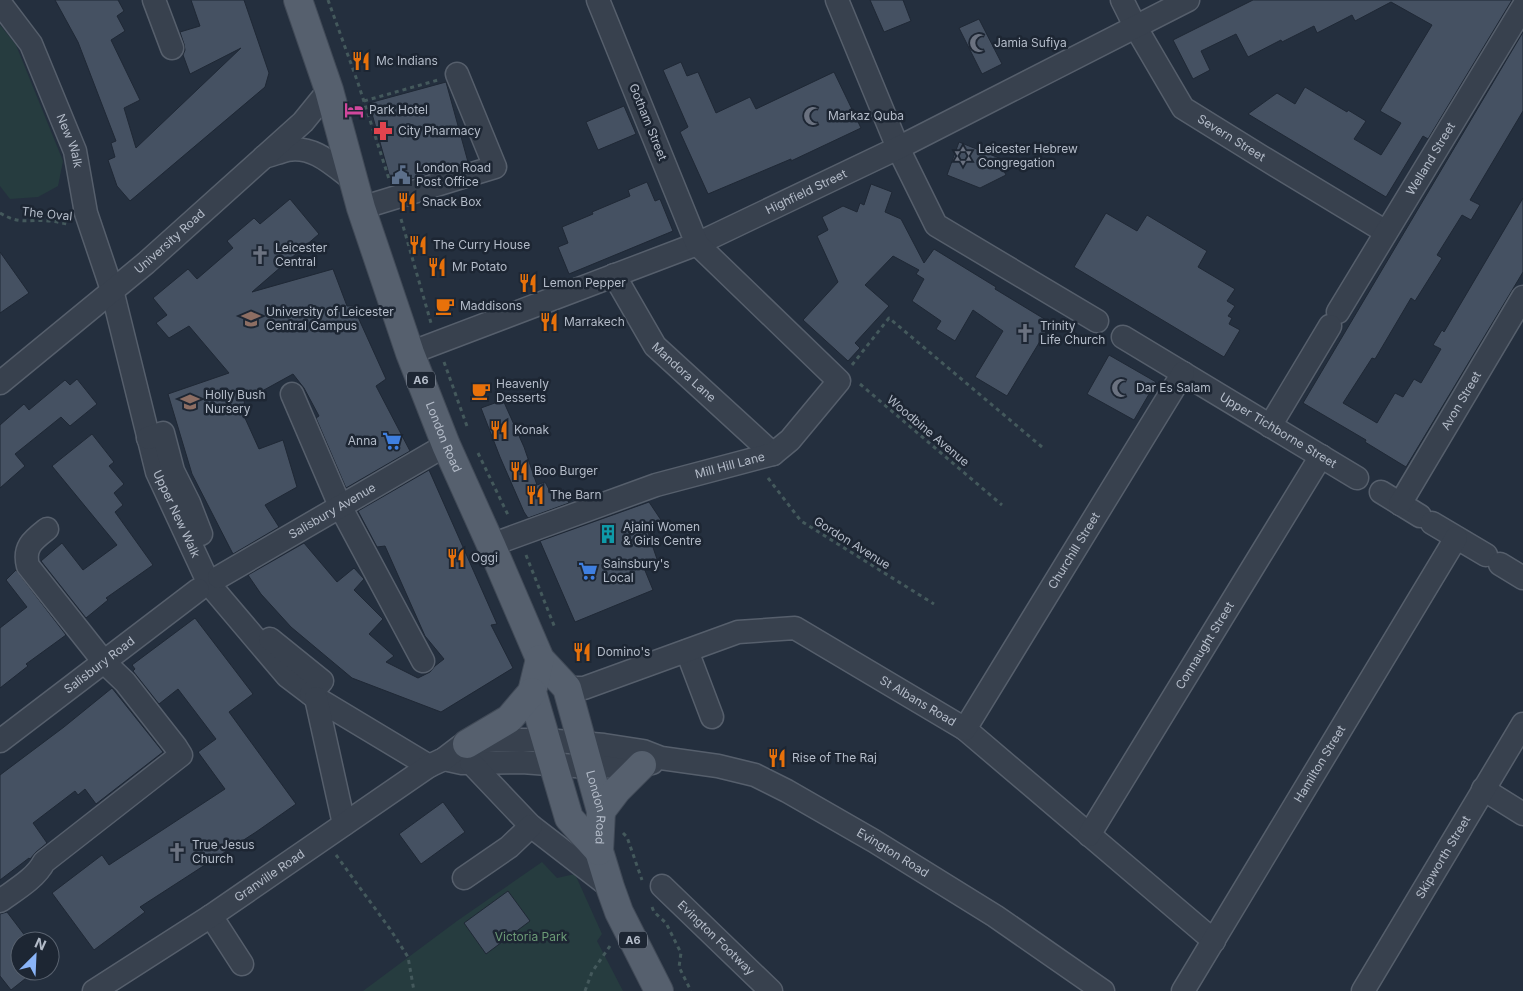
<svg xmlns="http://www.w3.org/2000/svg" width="1523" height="991" viewBox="0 0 1523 991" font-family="Inter,sans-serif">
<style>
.green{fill:#263c3f}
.building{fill:#455162;stroke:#1f2835}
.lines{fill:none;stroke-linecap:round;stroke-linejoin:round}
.minor-casing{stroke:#565f6c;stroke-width:25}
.major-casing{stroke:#414a57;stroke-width:30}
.path{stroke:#44595c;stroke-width:3;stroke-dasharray:4 4;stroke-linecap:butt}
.minor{stroke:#38414e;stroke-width:22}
.major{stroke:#56606e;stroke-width:28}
.labels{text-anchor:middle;stroke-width:5;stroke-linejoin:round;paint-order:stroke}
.shield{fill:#1d2633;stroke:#878f9c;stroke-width:1}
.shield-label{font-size:11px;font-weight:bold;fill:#b4bcc9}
.poi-label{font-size:12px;fill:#b4bcc9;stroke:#1d2633;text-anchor:start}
.street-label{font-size:12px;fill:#b4bcc9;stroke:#1d2633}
.park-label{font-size:12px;fill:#6b9a76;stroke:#1d2633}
</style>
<rect width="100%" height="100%" fill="#242f3e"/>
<!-- green -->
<g class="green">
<path d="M0,25L16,45L63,161L58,186L38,197L10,199L0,186Z"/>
<path d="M542,862L557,878L575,874L602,934L597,941L623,991H363L457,921Z"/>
</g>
<!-- building -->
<g class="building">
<path d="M55,0H118L124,11L117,16L125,31L111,40L140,100L124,108L136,148L241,48L190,74L183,55L185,50L184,44L180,32L200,26L191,0H244L269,73L265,87L130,201L117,186L108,160L115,157L111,143L116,141L78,42Z"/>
<path d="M870,0H903L911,21L884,32Z"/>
<path d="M1253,0H1512L1428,139L1423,136L1386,197L1248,114L1277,93L1295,104L1305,87L1347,112L1348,110L1366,121L1354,139L1381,155L1401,123L1380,111L1432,25L1391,2L1355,21L1352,15L1317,33L1314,26L1282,42L1281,40L1248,57L1236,34L1201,51L1210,70L1193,79L1173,40Z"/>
<path d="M979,19L1002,64L982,74L959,28Z"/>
<path d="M1523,32V111L1470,200L1480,205L1471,220L1462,215L1437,255L1442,258L1415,301L1411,298L1375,359L1372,358L1343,403L1377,423L1395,393L1403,397L1414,379L1421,383L1441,349L1433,345L1442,330L1444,332L1523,198V272L1406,467L1365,442L1366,440L1303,403Z"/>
<path d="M681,62L687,76L698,72L716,113L750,97L756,109L834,72L861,128L791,161V159L708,194L680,132L688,127L663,70Z"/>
<path d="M446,82L468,162L392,185L369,103Z"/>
<path d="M624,106L636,134L598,150L586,122Z"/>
<path d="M959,142L1014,164L1003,169L1006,175L980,188L947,175Z"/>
<path d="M647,182L655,201L660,199L673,231L569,274L558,247L568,243L562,227L593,214L592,212L630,196L628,190Z"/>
<path d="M871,184L892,192L885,212L901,219L924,263L934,249L996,287L995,289L1051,323L1007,396L975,377L1003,331L973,310L955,341L936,329L941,321L912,301L924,279L916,274L919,270L893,256L865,285L889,306L855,343L860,348L848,361L803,320L838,282L817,236L828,230L822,217L843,206L857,212L860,203L864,205Z"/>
<path d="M290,199L319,234L252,292L333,269L347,306H353L386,379L376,386L410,451L346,488L316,418L319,416L304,388L293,374L244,401L248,417L245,418L259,449L283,440L297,487L265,505L279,527L233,554L192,474L168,394L229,373L189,326L169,338L156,323L167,315L153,298L188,269L197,279L233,248L227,241L254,218L260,224Z"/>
<path d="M1106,213L1137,231L1147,215L1207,251L1198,267L1235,289L1227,301L1235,306L1228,316L1232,318L1229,324L1240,330L1224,357L1074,267Z"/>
<path d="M0,252L29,293L0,313Z"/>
<path d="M1109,355L1156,382L1134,420L1087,394Z"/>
<path d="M77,379L97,404L70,426L61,417L15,454L25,466L0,488V425L24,404L29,410L65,380L70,385Z"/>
<path d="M503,400L524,447L537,485L545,482L552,495L564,490L569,503L528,518L524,512L500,457L481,408Z"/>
<path d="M92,434L114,462L109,466L124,484L114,493L123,505L115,512L153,565L106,598L108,600L86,618L41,561L62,543L83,570L117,545L52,466Z"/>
<path d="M429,470L497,624L491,625L513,668L441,712L352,678L291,627L261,594L248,575L304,543L337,582L354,568L364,579L354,590L383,619L369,634L394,656L386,662L418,678L430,672L435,666L444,659L425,636L385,546L377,547L358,511Z"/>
<path d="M649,502L661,520L646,527L658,562L644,568L653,590L575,622L540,541Z"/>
<path d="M16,570L66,635L26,664L28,666L0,688V628L27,607L6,580Z"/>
<path d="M195,618L253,694L229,712L296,804L256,832L140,907L145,912L94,950L52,893L102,855L109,865L225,789L198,752L216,739L178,689L159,704L133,671L135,669L132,665Z"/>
<path d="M112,688L163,752L96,804L85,789L78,795L75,791L33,823L47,843L36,852L30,859L29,858L0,880V775L64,727Z"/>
<path d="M443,802L465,832L421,864L399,834Z"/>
<path d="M508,891L530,921L486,954L464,923Z"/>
<path d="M7,912L29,941H20V971H35L11,990L0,976V914Z"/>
</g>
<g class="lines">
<!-- minor casing -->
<g class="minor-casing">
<g id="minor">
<path d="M154,0L172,48"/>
<path d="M837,0L898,148L936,225L1097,321"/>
<path id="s1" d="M1122,0L1135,26L1183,108L1262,157L1386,232"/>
<path id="s2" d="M0,3L31,44L75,151L86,213L112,290L157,472L209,584L287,676L316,698L429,766"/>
<path d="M264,157C272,155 279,152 287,150C314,145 333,165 353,180"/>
<path d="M361,208L495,167L457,74"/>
<path id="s3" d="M614,275L655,346L773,454"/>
<path id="s4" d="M1338,312L1523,7"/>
<path id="s5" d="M1123,337L1357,478"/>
<path id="s6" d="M410,353L697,244L898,148L1188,0"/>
<path id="s7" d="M0,383L146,263L303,122L329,90"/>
<path d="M292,394L340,506L423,661"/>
<path d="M1270,426L1330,326"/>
<path d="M148,438L163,433L173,471L189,503L201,534"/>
<path d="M1381,492L1420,516"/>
<path id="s8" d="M1400,504L1523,297"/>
<path d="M1432,523L1486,555"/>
<path id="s9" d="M491,545L656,485L773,454L790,440L839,381L697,244L598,0"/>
<path d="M1500,564L1523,578"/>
<path id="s10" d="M219,577L446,445"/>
<path d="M270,639L322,681L311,694"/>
<path d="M687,651L712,717"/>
<path id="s11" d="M567,688H584L738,632L795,628L965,729L1214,941"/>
<path d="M316,698L344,824"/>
<path id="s12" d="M965,729L1183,373"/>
<path id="s13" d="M0,741L198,590"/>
<path d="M444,759L462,763L522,762L588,767L642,765L652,763"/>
<path d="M471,763L531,826L610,887"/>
<path d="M1483,789L1523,814"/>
<path id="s14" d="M1089,835L1321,456"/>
<path d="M464,878L509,847L531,826"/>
<path id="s15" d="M662,886L771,991"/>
<path d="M0,901C15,890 36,878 44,862L181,755L176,747L125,682L104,662L28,566C23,547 33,540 47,529"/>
<path d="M211,916L242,964"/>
<path id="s16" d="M94,991L211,916L429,766L444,759L461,746L467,744L494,740H546L604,745L643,751L661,758L718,766L755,775L787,791L874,841L995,916L1103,991"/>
<path id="s17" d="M1183,991L1456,538"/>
<path id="s18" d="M1363,991L1523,724"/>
</g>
</g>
<!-- major casing -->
<g class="major-casing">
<g id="major">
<path id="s19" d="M298,0L329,90L361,208L410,353L446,445L491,545L540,659L567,688L601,811L599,851L610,887L619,912L659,991"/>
<path d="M540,659L532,692L569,818L599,851"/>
<path d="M467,744L509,719L532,692"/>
<path d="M601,811L617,790L642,765"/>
</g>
</g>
<!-- path -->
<g class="path">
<path d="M328,0L358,83L389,179"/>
<path d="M364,101L438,80"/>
<path d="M0,213C20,225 28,219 48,221C55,221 61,223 68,224"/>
<path d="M401,219L431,323"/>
<path d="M444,362L468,429"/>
<path d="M852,365L889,318L1042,447"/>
<path d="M860,384L1002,505"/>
<path d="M478,453L509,517"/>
<path d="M768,478L801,521L934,604"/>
<path d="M526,555L555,628"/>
<path d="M623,833L627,837L642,880"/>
<path d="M336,855L390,929L408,957L414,991"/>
<path d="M652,907L654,912L666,923L681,953L679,967L691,991"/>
<path d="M585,991L592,972L610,946"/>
</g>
<!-- minor -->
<use href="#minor" class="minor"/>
<!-- major -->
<use href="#major" class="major"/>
</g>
<!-- icons -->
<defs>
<g id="mosque-bare" transform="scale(1.5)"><path d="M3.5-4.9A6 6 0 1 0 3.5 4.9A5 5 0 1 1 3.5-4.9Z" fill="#6b7280" stroke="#1d2633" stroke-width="2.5" paint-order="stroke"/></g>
<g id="restaurant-bare" transform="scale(1.5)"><path d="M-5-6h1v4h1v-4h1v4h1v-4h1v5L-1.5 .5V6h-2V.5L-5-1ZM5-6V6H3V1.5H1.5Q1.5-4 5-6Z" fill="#e8710a" stroke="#1d2633" stroke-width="2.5" paint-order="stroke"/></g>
<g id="hotel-bare" transform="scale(1.5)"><path d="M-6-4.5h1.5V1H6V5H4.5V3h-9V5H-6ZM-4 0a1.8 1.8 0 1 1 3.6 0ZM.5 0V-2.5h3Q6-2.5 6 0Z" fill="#d1479c" stroke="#1d2633" stroke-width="2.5" paint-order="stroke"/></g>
<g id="pharmacy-bare" transform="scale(1.5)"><path d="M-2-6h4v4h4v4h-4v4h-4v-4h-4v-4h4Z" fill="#e0444e" stroke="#1d2633" stroke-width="2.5" paint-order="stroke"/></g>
<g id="synagogue-bare" transform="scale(1.5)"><path d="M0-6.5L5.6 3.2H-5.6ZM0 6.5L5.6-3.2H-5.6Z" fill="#6b7280" stroke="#1d2633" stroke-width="2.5" paint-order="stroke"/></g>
<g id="civic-bare" transform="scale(1.5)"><path d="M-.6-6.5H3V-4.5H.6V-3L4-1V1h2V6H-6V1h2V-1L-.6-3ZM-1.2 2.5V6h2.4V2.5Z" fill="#5c6f8a" stroke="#1d2633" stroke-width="2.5" paint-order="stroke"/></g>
<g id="church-bare" transform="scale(1.5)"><path d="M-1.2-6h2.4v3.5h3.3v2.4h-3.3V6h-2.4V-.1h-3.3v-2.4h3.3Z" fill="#6b7280" stroke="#1d2633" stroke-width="2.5" paint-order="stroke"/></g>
<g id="cafe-bare" transform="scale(1.5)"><path d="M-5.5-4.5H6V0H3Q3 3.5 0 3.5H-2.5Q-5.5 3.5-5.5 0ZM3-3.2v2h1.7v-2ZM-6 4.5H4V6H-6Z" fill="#e8710a" stroke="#1d2633" stroke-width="2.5" paint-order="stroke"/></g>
<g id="university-bare" transform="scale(1.5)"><path d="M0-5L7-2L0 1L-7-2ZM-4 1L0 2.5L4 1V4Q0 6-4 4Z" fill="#8d6e63" stroke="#1d2633" stroke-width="2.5" paint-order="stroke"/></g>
<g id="school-bare" transform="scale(1.5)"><path d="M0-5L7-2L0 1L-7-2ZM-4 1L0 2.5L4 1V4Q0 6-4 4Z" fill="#8d6e63" stroke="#1d2633" stroke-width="2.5" paint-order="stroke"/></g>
<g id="supermarket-bare" transform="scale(1.5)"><path d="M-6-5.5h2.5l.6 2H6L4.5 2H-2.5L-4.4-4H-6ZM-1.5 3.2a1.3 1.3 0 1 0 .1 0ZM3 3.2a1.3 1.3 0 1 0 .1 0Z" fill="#3f7fe0" stroke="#1d2633" stroke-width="2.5" paint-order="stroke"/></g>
<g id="building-bare" transform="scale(1.5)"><path d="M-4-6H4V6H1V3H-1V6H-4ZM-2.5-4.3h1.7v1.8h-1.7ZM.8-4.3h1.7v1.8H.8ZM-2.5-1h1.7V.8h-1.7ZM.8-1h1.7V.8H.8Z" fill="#0f9aa8" stroke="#1d2633" stroke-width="2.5" paint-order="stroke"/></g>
</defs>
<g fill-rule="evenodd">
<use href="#mosque-bare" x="979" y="43"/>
<use href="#restaurant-bare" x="361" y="61"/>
<use href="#hotel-bare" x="354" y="110"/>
<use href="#mosque-bare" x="813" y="116"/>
<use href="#pharmacy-bare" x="383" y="131"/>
<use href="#synagogue-bare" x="963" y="156"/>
<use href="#civic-bare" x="401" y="175"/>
<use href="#restaurant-bare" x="407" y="202"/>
<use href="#restaurant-bare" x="418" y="245"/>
<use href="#church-bare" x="260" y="255"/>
<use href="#restaurant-bare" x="437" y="267"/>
<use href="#restaurant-bare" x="528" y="283"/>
<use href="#cafe-bare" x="445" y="306"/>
<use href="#university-bare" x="251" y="319"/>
<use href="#restaurant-bare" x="549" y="322"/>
<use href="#church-bare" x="1025" y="333"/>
<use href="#mosque-bare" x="1121" y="388"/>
<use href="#cafe-bare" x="481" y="391"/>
<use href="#school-bare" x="190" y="402"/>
<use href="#restaurant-bare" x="499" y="430"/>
<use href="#supermarket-bare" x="392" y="441"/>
<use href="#restaurant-bare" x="519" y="471"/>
<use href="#restaurant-bare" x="535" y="495"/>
<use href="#building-bare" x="608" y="534"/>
<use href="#restaurant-bare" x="456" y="558"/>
<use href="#supermarket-bare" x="588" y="571"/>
<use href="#restaurant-bare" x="582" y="652"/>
<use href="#restaurant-bare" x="777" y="758"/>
<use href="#church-bare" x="177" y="852"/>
</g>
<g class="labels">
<!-- shield labels -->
<g class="shield">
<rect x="407" y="371.5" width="28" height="17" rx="4"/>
<rect x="619" y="931.5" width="28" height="17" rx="4"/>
</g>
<g class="shield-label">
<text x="421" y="384">A6</text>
<text x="633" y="944">A6</text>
</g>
<!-- poi labels -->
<g class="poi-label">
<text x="994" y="47">Jamia Sufiya</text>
<text x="376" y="65">Mc Indians</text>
<text x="369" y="114">Park Hotel</text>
<text x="828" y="120">Markaz Quba</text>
<text x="398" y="135">City Pharmacy</text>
<text x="978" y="153">Leicester Hebrew<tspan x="978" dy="14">Congregation</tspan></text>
<text x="416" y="172">London Road<tspan x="416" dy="14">Post Office</tspan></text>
<text x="422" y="206">Snack Box</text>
<text x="433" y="249">The Curry House</text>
<text x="275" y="252">Leicester<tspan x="275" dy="14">Central</tspan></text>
<text x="452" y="271">Mr Potato</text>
<text x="543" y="287">Lemon Pepper</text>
<text x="460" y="310">Maddisons</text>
<text x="266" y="316">University of Leicester<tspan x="266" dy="14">Central Campus</tspan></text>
<text x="564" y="326">Marrakech</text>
<text x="1040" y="330">Trinity<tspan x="1040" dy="14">Life Church</tspan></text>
<text x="496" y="388">Heavenly<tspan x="496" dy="14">Desserts</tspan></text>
<text x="1136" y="392">Dar Es Salam</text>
<text x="205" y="399">Holly Bush<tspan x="205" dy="14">Nursery</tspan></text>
<text x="514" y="434">Konak</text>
<text x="377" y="445" text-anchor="end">Anna</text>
<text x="534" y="475">Boo Burger</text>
<text x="550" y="499">The Barn</text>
<text x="623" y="531">Ajaini Women<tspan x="623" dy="14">&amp; Girls Centre</tspan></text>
<text x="471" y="562">Oggi</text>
<text x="603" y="568">Sainsbury's<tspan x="603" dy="14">Local</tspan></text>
<text x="597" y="656">Domino's</text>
<text x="792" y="762">Rise of The Raj</text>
<text x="192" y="849">True Jesus<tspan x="192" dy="14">Church</tspan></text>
</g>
<!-- street labels -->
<g class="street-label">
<text transform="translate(648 122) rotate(68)" y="4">Gotham Street</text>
<text dy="4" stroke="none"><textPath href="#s1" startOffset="181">Severn Street</textPath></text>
<text dy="4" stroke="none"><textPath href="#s2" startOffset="156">New Walk</textPath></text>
<text dy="4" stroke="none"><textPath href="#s4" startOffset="179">Welland Street</textPath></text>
<text dy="4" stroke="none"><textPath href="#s6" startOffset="428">Highfield Street</textPath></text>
<text transform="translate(47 214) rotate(6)" y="4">The Oval</text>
<text dy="4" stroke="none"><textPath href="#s7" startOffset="221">University Road</textPath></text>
<text dy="4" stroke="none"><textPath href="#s3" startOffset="121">Mandora Lane</textPath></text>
<text dy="4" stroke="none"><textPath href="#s8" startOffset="120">Avon Street</textPath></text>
<text transform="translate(928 431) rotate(40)" y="4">Woodbine Avenue</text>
<text dy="4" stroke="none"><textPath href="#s5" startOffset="181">Upper Tichborne Street</textPath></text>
<text dy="4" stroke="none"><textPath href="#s19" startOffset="461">London Road</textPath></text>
<text dy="4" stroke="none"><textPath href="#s9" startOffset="252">Mill Hill Lane</textPath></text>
<text dy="4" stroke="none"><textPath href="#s10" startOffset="131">Salisbury Avenue</textPath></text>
<text dy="4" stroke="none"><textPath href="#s2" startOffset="545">Upper New Walk</textPath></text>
<text transform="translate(852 543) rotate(32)" y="4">Gordon Avenue</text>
<text dy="4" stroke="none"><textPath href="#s12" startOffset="209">Churchill Street</textPath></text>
<text dy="4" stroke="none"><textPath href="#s14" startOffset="222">Connaught Street</textPath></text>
<text dy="4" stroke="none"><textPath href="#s13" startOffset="125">Salisbury Road</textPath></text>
<text dy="4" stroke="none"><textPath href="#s11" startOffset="381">St Albans Road</textPath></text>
<text dy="4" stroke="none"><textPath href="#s17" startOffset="265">Hamilton Street</textPath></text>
<text dy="4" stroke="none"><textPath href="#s19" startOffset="866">London Road</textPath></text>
<text dy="4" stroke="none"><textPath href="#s16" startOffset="898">Evington Road</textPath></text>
<text dy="4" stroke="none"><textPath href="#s18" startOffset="156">Skipworth Street</textPath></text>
<text dy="4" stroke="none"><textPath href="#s16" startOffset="210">Granville Road</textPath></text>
<text dy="4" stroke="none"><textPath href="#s15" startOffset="75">Evington Footway</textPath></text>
</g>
<!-- park labels -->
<g class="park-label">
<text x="531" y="941">Victoria Park</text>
</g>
</g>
<!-- north arrow -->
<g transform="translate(35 956) rotate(24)"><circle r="24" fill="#1d2633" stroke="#59626f"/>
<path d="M0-4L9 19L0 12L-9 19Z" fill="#8ab4f8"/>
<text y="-8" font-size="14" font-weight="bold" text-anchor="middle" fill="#b4bcc9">N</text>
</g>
</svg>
